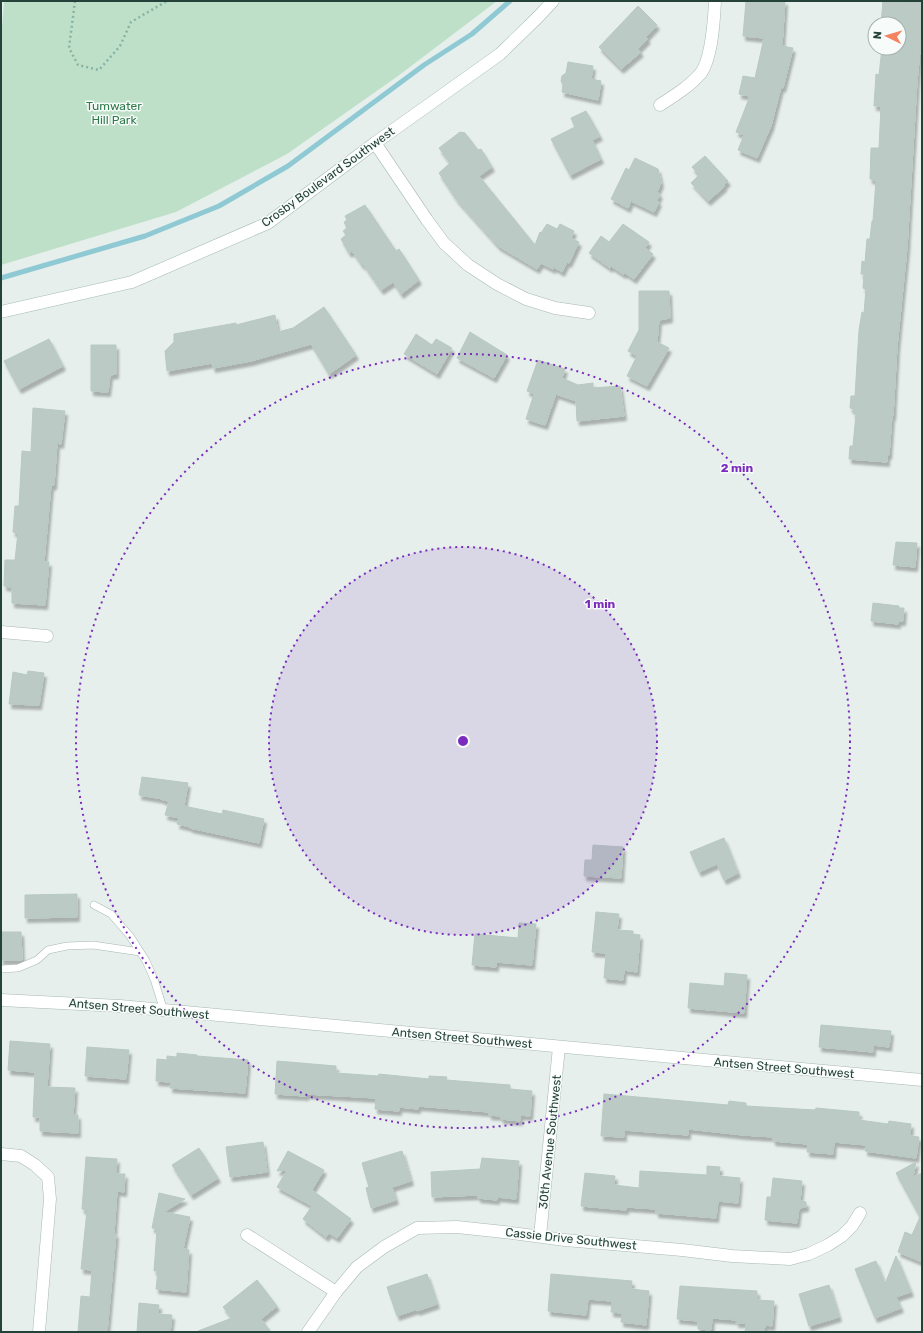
<svg xmlns="http://www.w3.org/2000/svg" width="923" height="1333" viewBox="0 0 923 1333" font-family="Rubik,sans-serif">
<style>
.green{fill:#bfe0c8}
.lines{fill:none;stroke-linecap:round;stroke-linejoin:round}
.stream{stroke:#8ec9d4;stroke-width:5}
.building{fill:#bbcac4;stroke:#b8c9c2;filter:url(#shadow)}
.lane-casing{stroke:#a8b8b2;stroke-width:8}
.street-casing{stroke:#a8b8b2;stroke-width:13}
.secondary-casing{stroke:#a4bbb3;stroke-width:13}
.path{stroke:#86b3a5;stroke-width:2.5;stroke-dasharray:2 3;stroke-linecap:butt}
.lane{stroke:#fff;stroke-width:7}
.street{stroke:#fff;stroke-width:12}
.secondary{stroke:#fff;stroke-width:12}
.ring{fill:none;stroke:#7b2cbf;stroke-width:2;stroke-dasharray:2 4}
.labels{text-anchor:middle;stroke-width:3;stroke-linejoin:round;paint-order:stroke}
.park-label{font-size:12px;fill:#2d7a4b;stroke:#f7fbf9}
.street-label{font-size:12px;fill:#24423a;stroke:#f7fbf9}
.centre{fill:#7b2cbf;stroke:#f7fbf9;stroke-width:2}
.ring-label{font-size:12px;text-anchor:middle;font-weight:bold;fill:#7b2cbf;stroke:#f7fbf9;stroke-width:3;stroke-linejoin:round;paint-order:stroke}
</style>
<defs>
<filter id="shadow"><feDropShadow dx="2.5" dy="4.5" stdDeviation="1" flood-color="#0004"/></filter>
</defs>
<rect width="100%" height="100%" fill="#e6efeb"/>
<!-- green -->
<path class="green" d="M4,1H497L398,76L287,154L176,212L1,265V41Z"/>
<g class="lines">
<!-- stream -->
<path class="stream" d="M1,278L145,236L219,206L288,166L424,65L472,34L510,1"/>
</g>
<!-- building -->
<g class="building">
<path d="M746,1H785L782,46L793,48L783,88L781,87L771,126L757,158L738,150L744,135L736,132L750,96L739,94L743,76L755,78L764,38L743,36Z"/>
<path d="M883,1L922,2V30L917,81L907,248L897,347L893,416H892L889,455H887V462L849,459L850,446H853L856,414H853L854,409L850,408L851,396H855L859,330L862,312L864,313L866,289L863,288L864,274H861L862,261L865,262L867,239H870L872,221H873L876,180L870,179L871,148H879L881,106H874L876,74L879,75L882,48H899V24H881Z"/>
<path d="M638,6L657,25L646,37L648,39L638,49L641,52L621,69L599,47Z"/>
<path d="M568,62L593,66L591,79L601,81L598,100L562,92L563,85L561,81L562,76L566,73Z"/>
<path d="M586,111L600,136L592,140L601,159L570,175L551,139L575,127L571,118Z"/>
<path d="M460,132L465,133L478,150L481,149L492,167L479,176L535,245L540,232L541,233L547,224L557,229L560,224L574,231L571,238L579,242L569,263L567,262L562,272L554,267L553,269L541,263L537,269L498,246L456,199L439,173L450,163L439,148Z"/>
<path d="M705,156L728,181L724,185V187L708,201L691,183L699,175L692,167Z"/>
<path d="M635,158L658,169L661,183L657,192L660,194L657,200L659,202L654,212L631,201L628,208L611,199L626,168L629,170Z"/>
<path d="M365,205L396,251L399,249L419,280L401,294L393,282L381,290L363,264L362,265L352,251L349,253L341,239L346,235L343,231L347,228L344,222L347,220L345,216Z"/>
<path d="M623,224L649,242L645,248L653,254L634,279L625,273L623,274L611,266L610,268L589,253L601,236L609,242Z"/>
<path d="M639,291H669L670,318L659,320L657,342L669,348L647,386L627,376L637,356L628,351L639,330Z"/>
<path d="M324,307L356,355L329,374L311,344L251,361L213,368L212,363L167,371L165,351L174,342V334L236,323V325L275,315L278,332L293,328Z"/>
<path d="M470,332L507,355L494,378L457,358Z"/>
<path d="M416,334L432,345L436,339L452,348L437,374L404,354Z"/>
<path d="M49,339L63,366L19,389L4,361Z"/>
<path d="M91,345H116V374L110,375L108,392L91,391Z"/>
<path d="M538,360L565,369L562,378L578,385L593,383V388L620,386L624,416L577,421L576,401L556,394L545,425L526,419L534,394L527,391Z"/>
<path d="M33,408L65,411L61,444L57,443L54,485L51,486L44,562H49L45,605L12,603V587L4,586L5,560H15L18,533L13,532L15,506H19L22,451L31,452Z"/>
<path d="M896,542L917,543L915,567L893,565Z"/>
<path d="M873,603L899,606V608H904L903,621H898V624L871,621Z"/>
<path d="M28,671L44,673L39,705L9,704L13,672L27,675Z"/>
<path d="M142,777L188,783L184,806L222,814L223,810L264,819L259,843L190,828V827L177,824L179,818L165,815L169,801L162,800L163,799L139,795Z"/>
<path d="M724,838L738,873L724,880L717,864L699,872L690,852Z"/>
<path d="M593,845L623,847L621,878L584,876L585,860H592Z"/>
<path d="M77,894V917L25,918V895Z"/>
<path d="M596,912L619,914L617,930L633,931V934L640,935L637,972L624,970L623,980L604,978L606,953L592,952Z"/>
<path d="M519,923L536,924L532,965L496,962V967L472,965L475,934L518,938Z"/>
<path d="M1,932H21L22,960H1Z"/>
<path d="M725,973L747,975L744,1013L688,1008L690,983L724,986Z"/>
<path d="M821,1025L891,1031L889,1047L873,1045V1052L819,1047Z"/>
<path d="M10,1041L50,1044L47,1087L75,1088L73,1115H78V1133L40,1131V1117H33L35,1072L8,1070Z"/>
<path d="M87,1047L129,1050L126,1079L85,1076Z"/>
<path d="M177,1053L197,1055V1056L248,1060L245,1093L170,1088L171,1082L156,1081L157,1059L167,1060V1056L177,1057Z"/>
<path d="M277,1061L336,1066V1073L378,1076L379,1074L429,1079V1076L447,1077L446,1080L510,1085V1089L532,1091L530,1116L520,1115V1121L501,1119V1116L489,1115V1112L418,1106V1109L399,1107V1111L375,1109L376,1098L306,1094V1096L275,1094Z"/>
<path d="M604,1094L728,1105L729,1101L746,1103V1106L815,1110L816,1108L859,1112V1120L888,1124L889,1121L911,1124L910,1136L919,1137L916,1158L865,1151L866,1145L834,1142L833,1154L807,1152L808,1144L773,1141V1137L743,1135L688,1129V1135L624,1130V1137L601,1136Z"/>
<path d="M263,1142L267,1172L230,1177L226,1147Z"/>
<path d="M199,1148L218,1178L191,1195L172,1165Z"/>
<path d="M288,1151L324,1170L312,1190L351,1219L337,1238L329,1233L326,1237L303,1219L312,1206L277,1187L287,1170L277,1171Z"/>
<path d="M402,1151L411,1181L392,1187L396,1200L371,1208L366,1188L369,1187L362,1163Z"/>
<path d="M86,1157L117,1159L116,1174H125L124,1192L117,1191L114,1233L116,1234L107,1332H78L81,1296L90,1297L92,1270L81,1269L87,1210L82,1209Z"/>
<path d="M482,1158L519,1161L516,1199L497,1197V1200L478,1198V1195L432,1197L431,1172L480,1169Z"/>
<path d="M916,1162L913,1177L922,1173V1262L898,1252L905,1232L912,1235L920,1217L896,1173Z"/>
<path d="M707,1166L720,1167L719,1176L740,1178L738,1203L718,1201L716,1218L656,1213V1209L626,1207V1210L581,1206L585,1173L615,1176L614,1185L639,1188L640,1171L707,1175Z"/>
<path d="M773,1178L802,1181L800,1201L806,1202V1207L799,1208L797,1223L765,1220L767,1197H771Z"/>
<path d="M159,1193L185,1199L164,1212L190,1217L183,1249L189,1250L186,1292L156,1289L158,1271H154L157,1229L152,1228Z"/>
<path d="M896,1256L911,1292L896,1297L901,1308L875,1318L855,1269L876,1261L885,1284Z"/>
<path d="M427,1274L437,1304L417,1311V1309L397,1316L387,1287Z"/>
<path d="M551,1274L632,1281L631,1289L649,1291L646,1325L621,1322L622,1313L611,1312L612,1301L588,1299L586,1315L548,1311Z"/>
<path d="M257,1280L277,1306L261,1319L271,1332H199L198,1331L232,1318L223,1307Z"/>
<path d="M829,1285L839,1317L809,1326L799,1294Z"/>
<path d="M680,1286L757,1291V1300L774,1301L772,1326L765,1325L764,1332H745L746,1323H736L737,1320L712,1318L711,1330L698,1329V1321L677,1319Z"/>
<path d="M139,1303L159,1305L158,1314L172,1315L170,1332H137Z"/>
</g>
<g class="lines">
<!-- lane casing -->
<g class="lane-casing">
<g id="lane">
<path d="M94,905L111,914L130,936L146,961L154,979L164,1011"/>
<path d="M1,969L18,968L37,960L48,950L67,946L93,945L140,952"/>
</g>
</g>
<!-- street casing -->
<g class="street-casing">
<g id="street">
<path d="M660,105C674,96 690,86 701,73C712,57 714,21 715,1"/>
<path d="M375,143L427,220L444,243L468,265L497,284L526,299L555,308L589,313"/>
<path d="M1,632L47,636"/>
<path d="M1,1000L120,1006L922,1080"/>
<path d="M1,1154L21,1156L35,1165L48,1177L50,1199L39,1332"/>
<path d="M247,1235L336,1292"/>
<path d="M540,1236L559,1047"/>
<path d="M308,1332L336,1292L357,1267L384,1247L417,1228L457,1227L504,1232L565,1240L682,1250L732,1256L790,1259L809,1254L828,1245L842,1236L852,1226L860,1213"/>
</g>
</g>
<!-- secondary casing -->
<g class="secondary-casing">
<path id="secondary" d="M1,312L132,282L268,223L375,143L500,54L538,17L553,1"/>
</g>
<!-- path -->
<path class="path" d="M75,1L69,48L78,65L99,70L120,46L131,22L167,1"/>
<!-- lane -->
<use href="#lane" class="lane"/>
<!-- street -->
<use href="#street" class="street"/>
<!-- secondary -->
<use href="#secondary" class="secondary"/>
</g>
<!-- distance rings -->
<circle cx="463" cy="741" r="194" fill="#7b2cbf" fill-opacity=".12"/>
<g class="ring">
<circle cx="463" cy="741" r="194"/>
<circle cx="463" cy="741" r="387"/>
</g>
<g class="labels">
<!-- park labels -->
<g class="park-label">
<text x="114" y="110">Tumwater<tspan x="114" dy="14">Hill Park</tspan></text>
</g>
<!-- street labels -->
<g class="street-label">
<text transform="translate(328 177) rotate(-36)" y="4">Crosby Boulevard Southwest</text>
<text transform="translate(139 1009) rotate(5)" y="4">Antsen Street Southwest</text>
<text transform="translate(462 1038) rotate(5)" y="4">Antsen Street Southwest</text>
<text transform="translate(784 1068) rotate(5)" y="4">Antsen Street Southwest</text>
<text transform="translate(550 1142) rotate(-84)" y="4">30th Avenue Southwest</text>
<text transform="translate(571 1239) rotate(6)" y="4">Cassie Drive Southwest</text>
</g>
</g>
<circle cx="463" cy="741" r="6" class="centre"/>
<g class="ring-label">
<text x="737" y="472">2 min</text>
<text x="600" y="608">1 min</text>
</g>
<!-- border -->
<rect width="923" height="1333" fill="none" stroke="#24423a" stroke-width="4"/>
<!-- north arrow -->
<g transform="translate(887 36) rotate(275)"><circle r="19" fill="#f7fbf9" stroke="#a3b1ad"/>
<path d="M0-3L7 15L0 10L-7 15Z" fill="#f4845f"/>
<text y="-6" font-size="11" font-weight="bold" text-anchor="middle" fill="#24423a">N</text>
</g>
</svg>
